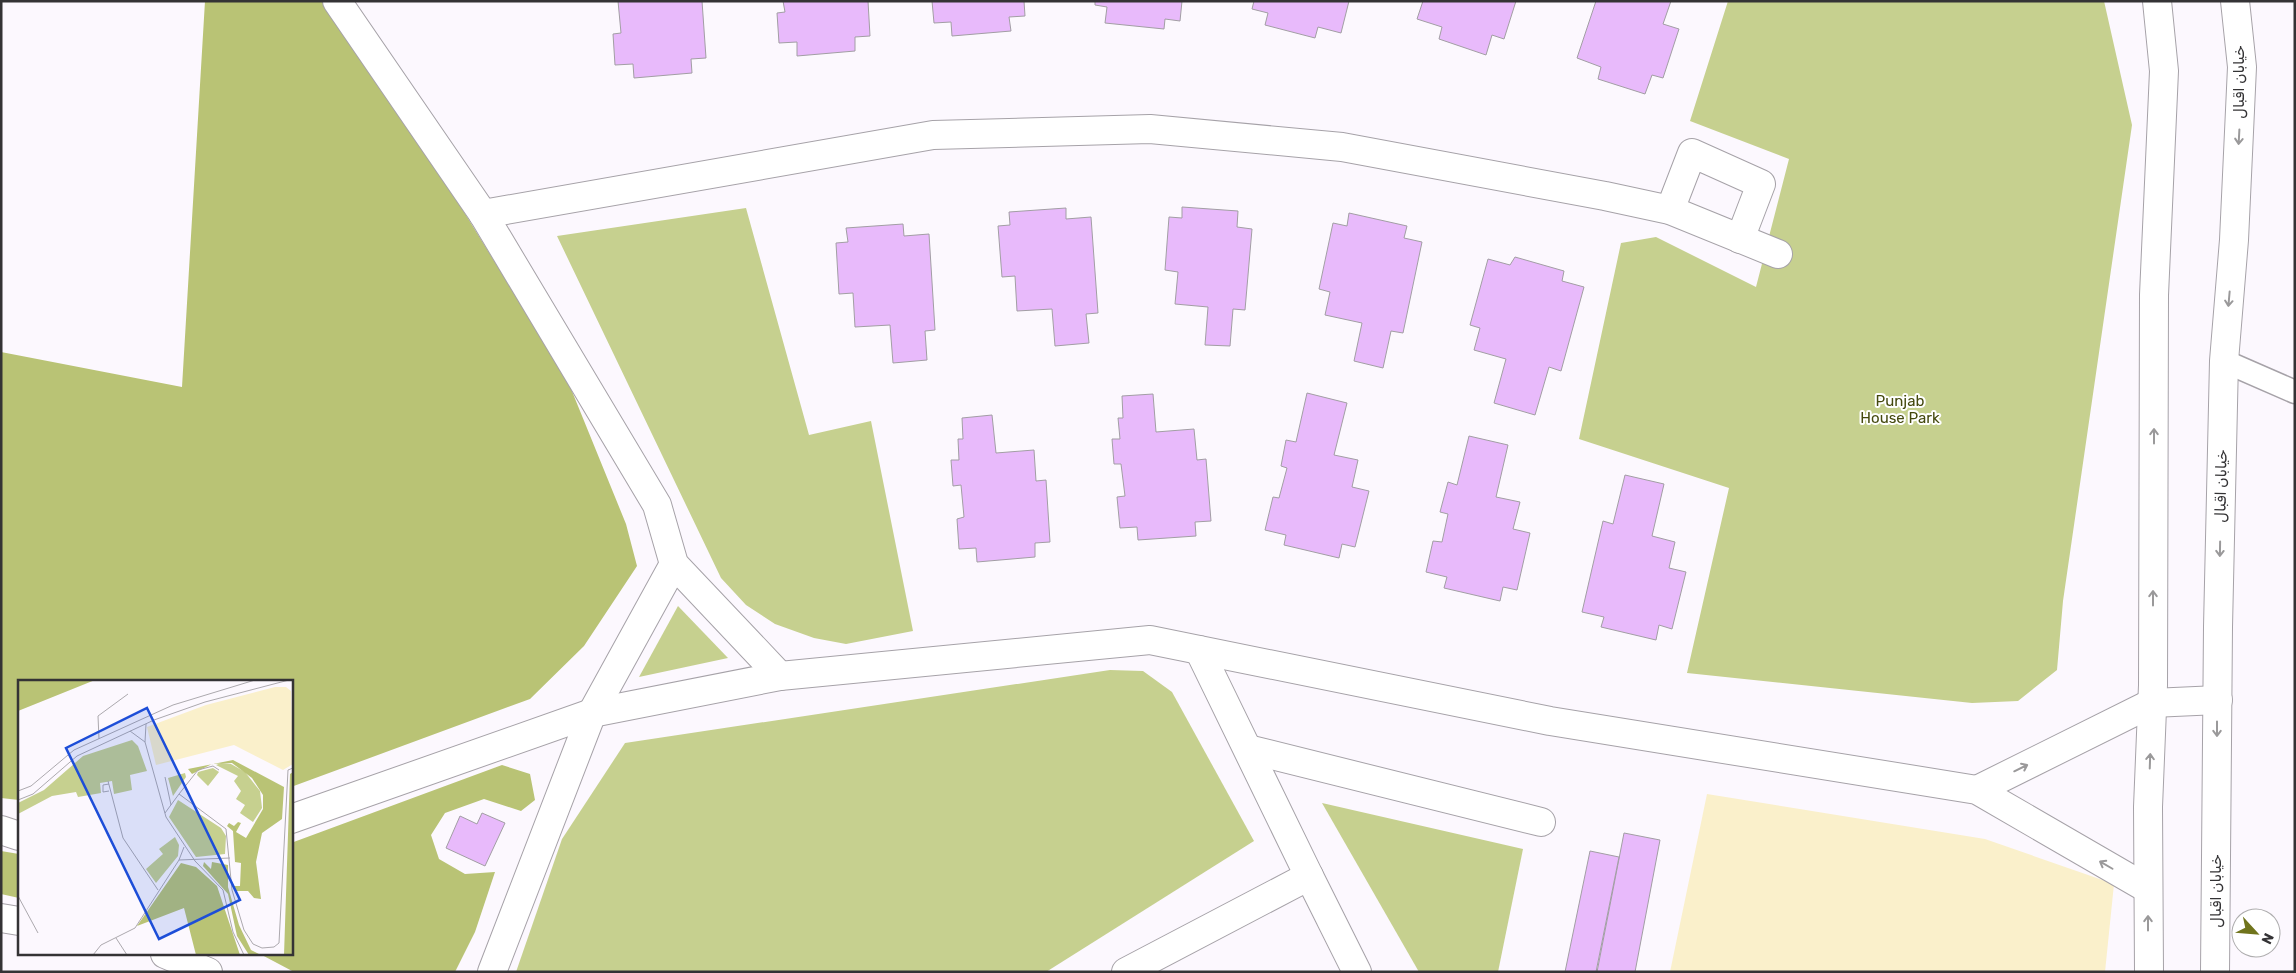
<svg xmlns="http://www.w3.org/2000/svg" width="2296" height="973" viewBox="0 0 2296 973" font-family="Rubik,Cairo,sans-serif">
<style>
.green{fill:#c6d08f}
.forest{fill:#b9c375}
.sand{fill:#faf0cb}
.building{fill:#e8bafb;stroke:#a29ea4}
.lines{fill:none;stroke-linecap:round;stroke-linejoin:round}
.lane-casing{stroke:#a6a2a8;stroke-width:25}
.street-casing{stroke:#a6a2a8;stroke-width:30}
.primary-casing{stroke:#a6a2a8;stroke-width:30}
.lane{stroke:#fff;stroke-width:22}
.street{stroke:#fff;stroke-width:28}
.primary{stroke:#fff;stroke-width:28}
.oneway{stroke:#9a999a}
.labels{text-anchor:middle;stroke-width:4;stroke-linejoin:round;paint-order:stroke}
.street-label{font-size:15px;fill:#343335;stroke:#fff}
.park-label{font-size:15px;fill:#44490e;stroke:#fff}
.inset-road{fill:none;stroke:#aca9ae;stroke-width:1}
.view{fill:#1d4ed8;fill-opacity:0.15;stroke:#1d4ed8;stroke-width:2.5}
.inset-edge{fill:none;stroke:#343335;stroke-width:2.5}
</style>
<rect width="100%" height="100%" fill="#fcf8fe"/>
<!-- green -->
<g class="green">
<path d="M1728,1H2104L2132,125L2063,601L2057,670L2018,701L1972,703L1687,673L1729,488L1579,439L1621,243L1656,237L1756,287L1789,159L1690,121Z"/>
<path d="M746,208L809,435L871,421L913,631L846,644L814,638L775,624L746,605L721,578L557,236Z"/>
<path d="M678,606L728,658L639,677Z"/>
<path d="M1110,670L1143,671L1172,692L1254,841L1046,972H516L562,839L625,743Z"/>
<path d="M1322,803L1523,849L1498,972H1419Z"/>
</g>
<!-- forest -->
<g class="forest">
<path d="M205,1H334L567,379L626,524L637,566L584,646L530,699L291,787V682H19V800L1,798V352L182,387Z"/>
<path d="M502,765L530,774L535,800L521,811L484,799L445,813L431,835L439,859L465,874L495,872L475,932L455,972H294L260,954H291V843Z"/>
<path d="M1,851L19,854V898L1,894Z"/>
</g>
<!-- sand -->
<path class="sand" d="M1707,794L1985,839L2114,884L2105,972H1670Z"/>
<!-- building -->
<g class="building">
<path d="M618,1H702L706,58L691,59L692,73L634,78L633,64L615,65L613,34L621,33Z"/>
<path d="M783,1H868L870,36L855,37V51L797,56V42L779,43L777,13L785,12Z"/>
<path d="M932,1H1024L1025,16L1009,17L1011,31L952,36L951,22L934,23Z"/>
<path d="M1095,1H1182L1180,21L1165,19L1164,29L1105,23L1107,7L1095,5Z"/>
<path d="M1254,1H1349L1341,33L1318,27L1315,38L1265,25L1268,13L1252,9Z"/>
<path d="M1423,1H1516L1504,39L1492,35L1486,55L1439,39L1442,27L1417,19Z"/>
<path d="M1596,1H1671L1663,24L1679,29L1663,78L1652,75L1645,94L1598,79L1601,67L1577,58Z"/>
<path d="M1182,207L1238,211L1237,227L1252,229L1245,310L1233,309L1230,346L1205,345L1208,307L1175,304L1178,272L1165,270L1169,217L1182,218Z"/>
<path d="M1066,208V219L1091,217L1098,313L1086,314L1089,343L1055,346L1052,309L1017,311L1015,276L1002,277L998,226L1010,225L1009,212Z"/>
<path d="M1349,213L1407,226L1404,238L1422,242L1403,333L1391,331L1383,368L1354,361L1362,323L1325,315L1330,292L1319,289L1333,223L1347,226Z"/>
<path d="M903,224L904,236L929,234L935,330L925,331L927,360L893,363L890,325L855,327L853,293L839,294L836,243L848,242L846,228Z"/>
<path d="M1515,257L1564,271L1562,281L1584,287L1561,371L1549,367L1535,415L1494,403L1506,359L1474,350L1480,328L1470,325L1488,259L1510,265Z"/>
<path d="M1307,393L1347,403L1334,455L1358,460L1352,487L1369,491L1355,547L1342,544L1339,558L1284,545L1286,535L1265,530L1273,497L1279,498L1287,468L1281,466L1286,440L1296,442Z"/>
<path d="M1153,394L1156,432L1194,429L1197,460L1206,459L1211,521L1195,522L1196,536L1138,540L1137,527L1120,528L1117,497L1125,496L1121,464H1114L1112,439H1120L1118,418H1123L1122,396Z"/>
<path d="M992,415L996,453L1034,450L1036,481L1046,480L1050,542L1035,543V557L977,562L976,548L959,549L957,519L964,517L961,485L953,486L951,460H959L958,439H963L962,418Z"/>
<path d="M1469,436L1508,445L1496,497L1520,502L1513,529L1530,533L1517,590L1503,587L1500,601L1444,588L1447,577L1426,572L1433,541L1442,542L1448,514L1440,512L1448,482L1457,485Z"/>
<path d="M1625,475L1664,484L1652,536L1675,542L1669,568L1686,572L1672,629L1659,625L1656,640L1601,627L1604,617L1582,612L1603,521L1613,524Z"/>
<path d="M482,813L505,823L485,866L446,848L460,816L477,824Z"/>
<path d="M1624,833L1660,840L1635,972H1597Z"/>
<path d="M1590,851L1619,857L1596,972H1565Z"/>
</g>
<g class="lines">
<!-- lane casing -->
<g class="lane-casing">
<path id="lane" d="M2224,361L2295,392"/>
</g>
<!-- street casing -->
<g class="street-casing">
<g id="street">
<path d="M337,1L483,214L657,505L674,564L780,676"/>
<path d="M1670,210L1692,153L1761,184L1740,239"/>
<path d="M483,214L933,135L1150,129L1342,147L1605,196L1670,210L1778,254"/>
<path d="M1248,749L1541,822"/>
<path d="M1977,790L2152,703"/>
<path d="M291,819L592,713L780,676L1150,640L1550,721L1977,790L2148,889"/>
<path d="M1,830L19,836"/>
<path d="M1309,876L1357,972"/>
<path d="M1,918L19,921"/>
<path d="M165,954L208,972"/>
<path d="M492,972L592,713L674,564"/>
<path d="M1126,972L1309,876L1199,650"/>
</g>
</g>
<!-- primary casing -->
<g class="primary-casing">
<g id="primary">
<path d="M2152,703L2218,700"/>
<path d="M2149,972L2148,807L2153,685L2154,295L2164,71L2157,1"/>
<path d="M2215,972L2218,627L2224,361L2234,240L2242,67L2235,1"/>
</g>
</g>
<!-- lane -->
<use href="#lane" class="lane"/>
<!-- street -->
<use href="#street" class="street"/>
<!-- primary -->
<use href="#primary" class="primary"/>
</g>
<!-- one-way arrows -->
<defs><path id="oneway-shaft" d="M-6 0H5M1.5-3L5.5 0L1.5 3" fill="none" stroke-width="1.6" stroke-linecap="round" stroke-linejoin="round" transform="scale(1.25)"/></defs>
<g class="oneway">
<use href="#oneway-shaft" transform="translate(2239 137) rotate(93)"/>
<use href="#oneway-shaft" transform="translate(2229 299) rotate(95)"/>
<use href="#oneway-shaft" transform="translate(2154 436) rotate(-90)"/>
<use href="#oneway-shaft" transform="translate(2220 549) rotate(91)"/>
<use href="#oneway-shaft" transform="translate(2153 598) rotate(-90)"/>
<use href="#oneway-shaft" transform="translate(2217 729) rotate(90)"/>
<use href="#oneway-shaft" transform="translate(2150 761) rotate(-88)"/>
<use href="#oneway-shaft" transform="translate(2021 768) rotate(-26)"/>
<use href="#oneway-shaft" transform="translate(2106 865) rotate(-150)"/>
<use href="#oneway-shaft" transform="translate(2148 923) rotate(-90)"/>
</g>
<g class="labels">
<!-- street labels -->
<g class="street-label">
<text transform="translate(2239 82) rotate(-90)" y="5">خیابان اقبال</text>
<text transform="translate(2221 486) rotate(-89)" y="5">خیابان اقبال</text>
<text transform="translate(2216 891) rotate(-90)" y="5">خیابان اقبال</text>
</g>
<!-- park labels -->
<g class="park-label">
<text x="1900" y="406">Punjab<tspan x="1900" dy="17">House Park</tspan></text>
</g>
</g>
<!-- overview -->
<g transform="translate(18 680)">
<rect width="275" height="275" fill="#fcf8fe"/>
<path d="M114,60L120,66L129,91L112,95L114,110L96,114L94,101L82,103L83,113L60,117L58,112L34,116L0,134V123L26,110L65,76ZM203,83L213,84L227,92L242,111L244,128L235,142L222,133L227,125L218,119L223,111L216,101L220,96L198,85ZM195,88L201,92L190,106L179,95L180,92ZM167,93L168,97L155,116L150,98ZM160,120L203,148L208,156L207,174L178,177L151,137ZM157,157L161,165L160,176L138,203L128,189L145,174L141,169Z" fill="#c6d08f"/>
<path d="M0,0H77L0,31ZM215,80L266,107L264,139L244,153L238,182L243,219L236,218L230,211H218L216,206H222L223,183L217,182L215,151L209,146L211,143L216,146L220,142L223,143L218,152L228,158L245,129V115L234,98L214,83L194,84L174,94L170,89ZM275,92V275H266L272,94ZM194,182L210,185V207L221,245L233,270L243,275H231L219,256L210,214L185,186L186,182L193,189ZM163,183L178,187L199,206L222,275H178L166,228L119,246Z" fill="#b9c375"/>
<path d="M257,7H268L273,11L275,84L265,90L216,65L138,85L129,47L188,25Z" fill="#faf0cb"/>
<path class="inset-road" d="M128,44L127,62L148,137L177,181L205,210L215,252L226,275M112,51L127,62M81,59L80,36L110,14M147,97L153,125M90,101L105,158L140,210M91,104L85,105V112L91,111M0,111L13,106L56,70L155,25L237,0M161,114L180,90L195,86L201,90M0,120L15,114L59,76L136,40L187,22L271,0M147,133L161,114L208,149L214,210L226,250L235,264L244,268L256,267L261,263L270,90L275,88M161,180L212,178M0,216L20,253M98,258L109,275M75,275L83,265L117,248L161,180L166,167"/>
<path class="view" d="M129,28L222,220L141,259L48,68Z"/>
<rect width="275" height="275" class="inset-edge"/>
</g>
<!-- border -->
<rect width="2296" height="973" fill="none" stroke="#343335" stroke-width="5"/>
<!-- north arrow -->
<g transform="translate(2256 933) rotate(116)"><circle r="24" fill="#ffffff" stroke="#aeadae"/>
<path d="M0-4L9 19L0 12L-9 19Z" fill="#70741c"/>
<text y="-8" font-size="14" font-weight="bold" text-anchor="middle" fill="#343335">N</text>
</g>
</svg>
